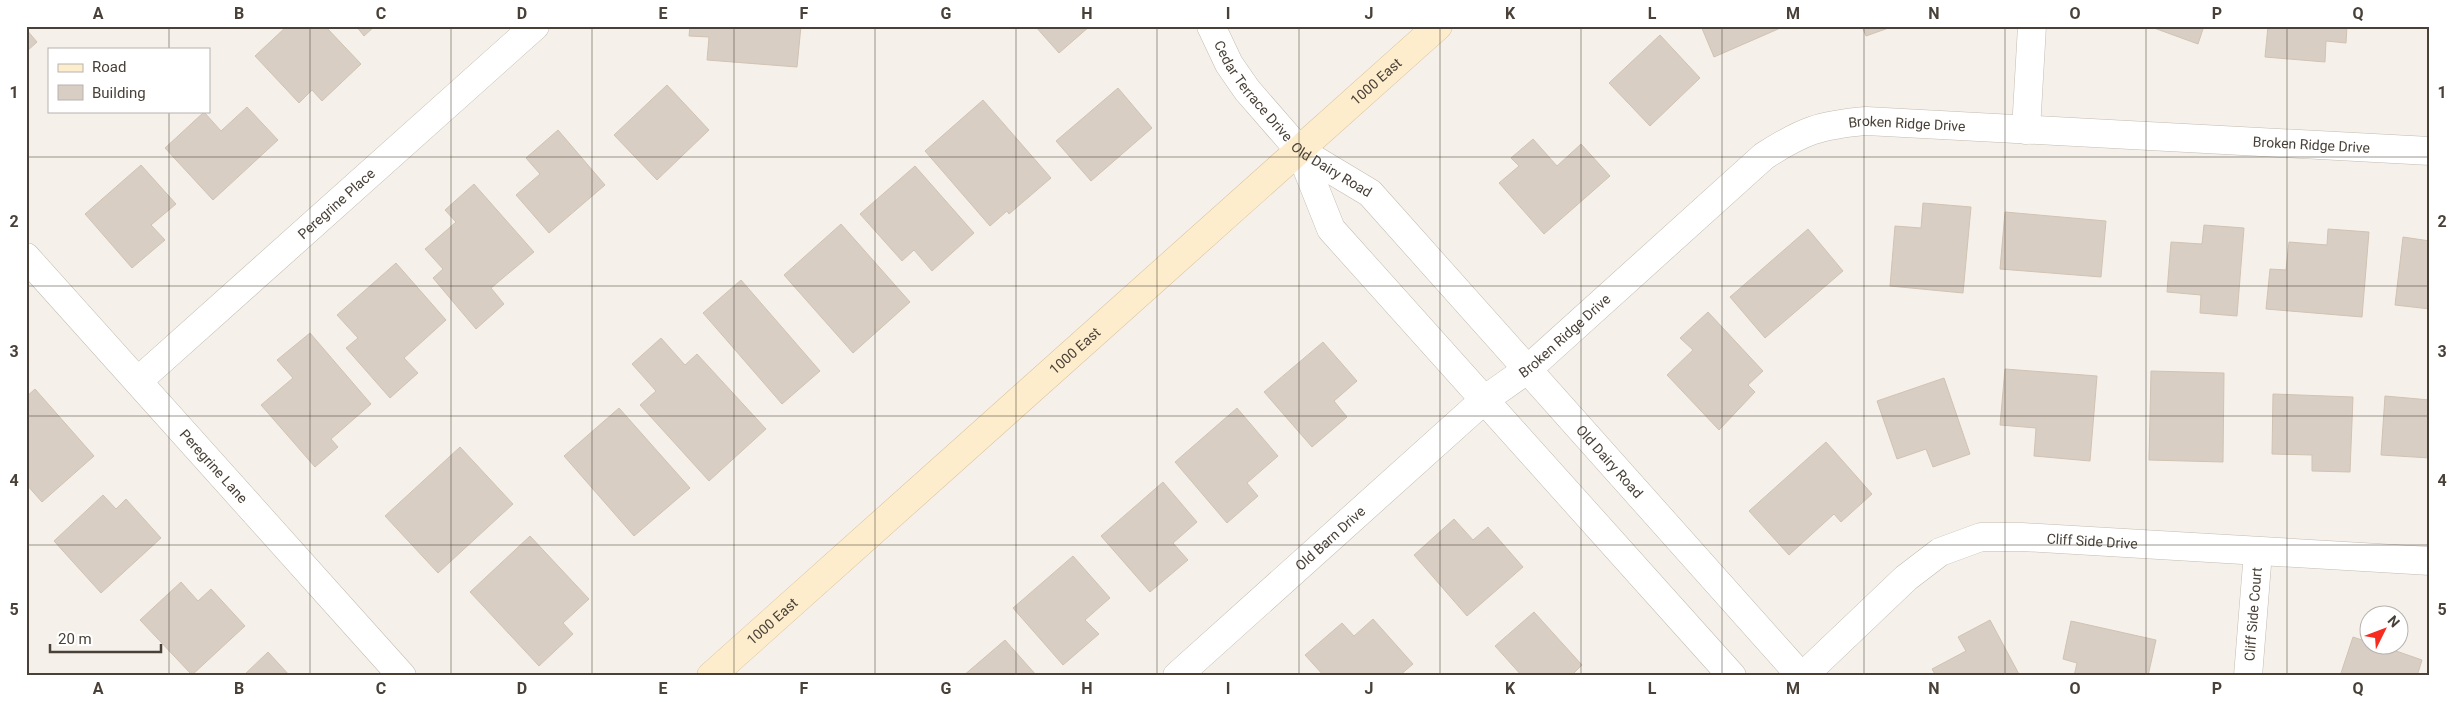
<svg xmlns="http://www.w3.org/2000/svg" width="2456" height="702" viewBox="0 0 2456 702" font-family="Roboto,sans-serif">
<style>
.building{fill:#d9cec3;stroke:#d1c3b3}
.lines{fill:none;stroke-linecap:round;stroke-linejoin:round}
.street-casing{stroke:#c3bbb0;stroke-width:29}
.secondary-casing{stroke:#d7c29d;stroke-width:29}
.street{stroke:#fff;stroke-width:28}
.secondary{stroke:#feedcc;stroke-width:28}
.grid{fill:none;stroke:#494138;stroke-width:1;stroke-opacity:0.55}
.labels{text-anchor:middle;stroke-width:5;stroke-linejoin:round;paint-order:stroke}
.street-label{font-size:14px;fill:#494138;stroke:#fff}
.neatline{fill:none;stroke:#494138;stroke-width:2}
.grid-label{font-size:16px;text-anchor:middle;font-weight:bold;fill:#494138}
</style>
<rect width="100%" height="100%" fill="#f5f1ea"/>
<!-- building -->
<g class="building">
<path d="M287,26H325L361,64L322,101L312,90L299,103L255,56Z"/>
<path d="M356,26H375L364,36Z"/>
<path d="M690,26H801L797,67L707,60L709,37L689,36Z"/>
<path d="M1035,26H1090L1059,53Z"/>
<path d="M1701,26H1785L1714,57Z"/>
<path d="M1862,26H1894L1866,36Z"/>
<path d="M2154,26H2204L2198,44L2154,28Z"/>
<path d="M2268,26H2347L2346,43L2326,41L2325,62L2265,57Z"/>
<path d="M26,29L37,42L26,52Z"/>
<path d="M1660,35L1700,78L1650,126L1609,83Z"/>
<path d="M667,85L709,130L657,180L614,135Z"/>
<path d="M1118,88L1152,128L1091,181L1056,141Z"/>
<path d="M983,100L1051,178L1009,214L1007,211L990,226L925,151Z"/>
<path d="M247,107L278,140L213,200L165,148L204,112L221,131Z"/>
<path d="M558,130L605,185L549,233L516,195L540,174L526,158Z"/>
<path d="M1533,139L1557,166L1581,144L1610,176L1544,234L1499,183L1519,166L1511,158Z"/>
<path d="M141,165L176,204L151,225L165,240L132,268L85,214Z"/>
<path d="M915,166L974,233L932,271L914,250L902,261L860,214Z"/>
<path d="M474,184L534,252L491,288L504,304L476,329L433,278L443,269L425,249L456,222L445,210Z"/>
<path d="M1923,203L1971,207L1963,293L1890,286L1895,226L1921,228Z"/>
<path d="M2005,212L2106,221L2101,277L2000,269Z"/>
<path d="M841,224L910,302L853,353L784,275Z"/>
<path d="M2204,225L2244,228L2237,316L2200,313L2201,295L2167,292L2171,242L2202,244Z"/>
<path d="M1808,229L1843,271L1765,338L1730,297Z"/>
<path d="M2328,229L2369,232L2362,317L2266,309L2270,269L2286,270L2289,242L2327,245Z"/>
<path d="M2403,237L2430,241V309L2395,305Z"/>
<path d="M396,263L446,320L404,358L418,373L390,398L346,348L358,338L337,315Z"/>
<path d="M741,280L820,371L782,404L703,313Z"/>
<path d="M1708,312L1763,371L1748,385L1755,392L1719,430L1667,375L1693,350L1680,338Z"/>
<path d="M310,333L371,404L331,439L338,447L315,467L261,405L293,378L277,360Z"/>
<path d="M661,338L685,365L697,354L766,429L709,481L640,405L656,391L632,364Z"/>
<path d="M1323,342L1357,381L1334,401L1347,417L1312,447L1264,392Z"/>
<path d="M2005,369L2097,376L2090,461L2034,456L2036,428L2000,425Z"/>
<path d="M2151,371L2224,373L2223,462L2149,460Z"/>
<path d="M1944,378L1970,454L1933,467L1926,449L1897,459L1877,401Z"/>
<path d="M35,389L94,456L42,502L26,484V397Z"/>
<path d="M2273,394L2353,397L2350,472L2312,471V455L2272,454Z"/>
<path d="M2385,396L2430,400V458L2381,455Z"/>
<path d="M619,408L690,488L634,536L564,456Z"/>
<path d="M1237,408L1278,456L1247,483L1258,496L1227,523L1175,462Z"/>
<path d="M1826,442L1872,494L1841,522L1834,514L1789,555L1749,511Z"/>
<path d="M460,447L513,504L438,573L385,516Z"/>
<path d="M1163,482L1197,522L1173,543L1188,560L1150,592L1101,536Z"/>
<path d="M103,495L116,509L126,499L161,538L101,593L54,541Z"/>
<path d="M1454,519L1473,540L1488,527L1523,567L1467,616L1414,555Z"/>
<path d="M530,536L589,599L563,623L573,634L539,666L470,592Z"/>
<path d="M1073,556L1110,598L1085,620L1099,634L1063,665L1013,608Z"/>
<path d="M181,582L198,601L211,589L245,626L192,675L140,620Z"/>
<path d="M1534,612L1582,665L1571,676H1522L1495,646Z"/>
<path d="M1373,619L1413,664L1399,676H1324L1305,655L1342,623L1354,636Z"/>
<path d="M1990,620L2020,676H1936L1932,669L1966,651L1958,637Z"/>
<path d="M2071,621L2156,640L2148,676H2074L2077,663L2063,659Z"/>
<path d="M2353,637L2368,642V644H2376L2422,660L2417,676H2340Z"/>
<path d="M1005,640L1037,676H963Z"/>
<path d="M268,652L290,676H243Z"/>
</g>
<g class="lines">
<!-- street casing -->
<g class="street-casing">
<g id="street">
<path id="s1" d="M1211,26L1229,64L1247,90L1300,151L1370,193L1801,676"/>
<path d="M2026,130L2032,26"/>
<path d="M1300,151L1331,229L1732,676"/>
<path id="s2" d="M26,257L402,676"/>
<path id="s3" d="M138,381L535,26"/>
<path id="s4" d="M1177,676L1484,400L1528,369L1764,156C1803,131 1819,125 1866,121L2430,151"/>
<path id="s5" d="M1803,676L1906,578L1940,552L1981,537H2022L2430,561"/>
<path id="s6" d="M2248,676L2258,552"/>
</g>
</g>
<!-- secondary casing -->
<g class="secondary-casing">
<g id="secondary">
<path id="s7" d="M711,676L1438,26"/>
</g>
</g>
<!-- street -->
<use href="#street" class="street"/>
<!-- secondary -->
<use href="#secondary" class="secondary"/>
</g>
<!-- grid -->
<path class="grid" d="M169,26V49M310,26V676M451,26V676M592,26V676M734,26V676M875,26V676M1016,26V676M1157,26V676M1299,26V676M1440,26V676M1581,26V676M1722,26V676M1864,26V676M2005,26V676M2146,26V676M2287,26V676M169,111V676M26,157H2430M26,286H2430M26,416H2430M26,545H2430"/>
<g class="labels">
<!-- street labels -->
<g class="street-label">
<text dy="5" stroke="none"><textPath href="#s7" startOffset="892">1000 East</textPath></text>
<text dy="5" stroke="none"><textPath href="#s1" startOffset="78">Cedar Terrace Drive</textPath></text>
<text dy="5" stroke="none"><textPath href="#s4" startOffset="935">Broken Ridge Drive</textPath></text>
<text dy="5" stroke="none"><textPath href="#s4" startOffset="1340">Broken Ridge Drive</textPath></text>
<text dy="5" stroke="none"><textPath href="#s1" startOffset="191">Old Dairy Road</textPath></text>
<text dy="5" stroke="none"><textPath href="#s3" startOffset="266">Peregrine Place</textPath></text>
<text dy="5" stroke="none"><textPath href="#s4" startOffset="516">Broken Ridge Drive</textPath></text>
<text dy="5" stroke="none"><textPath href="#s7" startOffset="488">1000 East</textPath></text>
<text dy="5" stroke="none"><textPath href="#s1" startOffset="596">Old Dairy Road</textPath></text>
<text dy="5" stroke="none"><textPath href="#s2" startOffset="281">Peregrine Lane</textPath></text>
<text dy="5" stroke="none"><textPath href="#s4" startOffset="206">Old Barn Drive</textPath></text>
<text dy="5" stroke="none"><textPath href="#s5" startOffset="340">Cliff Side Drive</textPath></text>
<text dy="5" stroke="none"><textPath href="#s6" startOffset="62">Cliff Side Court</textPath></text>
<text dy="5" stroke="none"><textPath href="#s7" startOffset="82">1000 East</textPath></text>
</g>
</g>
<!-- border -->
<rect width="2456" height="702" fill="none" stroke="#ffffff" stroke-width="55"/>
<!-- legend -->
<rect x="48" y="48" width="162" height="65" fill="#ffffff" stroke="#b6b3af"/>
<rect x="58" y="64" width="25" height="8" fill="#feedcc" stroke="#b6b3af"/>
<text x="92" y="72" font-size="15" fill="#494138">Road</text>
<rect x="58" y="85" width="25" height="15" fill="#d9cec3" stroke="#b6b3af"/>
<text x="92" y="98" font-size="15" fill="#494138">Building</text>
<!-- north arrow -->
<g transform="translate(2384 630) rotate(48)"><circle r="24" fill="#ffffff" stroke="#b6b3af"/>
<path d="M0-4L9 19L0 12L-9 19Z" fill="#f72b20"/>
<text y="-8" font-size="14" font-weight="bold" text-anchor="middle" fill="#494138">N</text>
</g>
<!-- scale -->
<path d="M50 644v8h111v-8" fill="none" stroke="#494138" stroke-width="2.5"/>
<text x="58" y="644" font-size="15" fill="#494138" stroke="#ffffff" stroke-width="4" paint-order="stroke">20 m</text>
<rect x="28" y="28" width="2400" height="646" class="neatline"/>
<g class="grid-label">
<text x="98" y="19">A</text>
<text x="239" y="19">B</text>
<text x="381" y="19">C</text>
<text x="522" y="19">D</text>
<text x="663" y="19">E</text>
<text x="804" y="19">F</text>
<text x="946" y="19">G</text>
<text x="1087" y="19">H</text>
<text x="1228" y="19">I</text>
<text x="1369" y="19">J</text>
<text x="1510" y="19">K</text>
<text x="1652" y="19">L</text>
<text x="1793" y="19">M</text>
<text x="1934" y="19">N</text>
<text x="2075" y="19">O</text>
<text x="2217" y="19">P</text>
<text x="2358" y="19">Q</text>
<text x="14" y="98">1</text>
<text x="2442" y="98">1</text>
<text x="14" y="227">2</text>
<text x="2442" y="227">2</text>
<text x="14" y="357">3</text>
<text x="2442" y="357">3</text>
<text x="14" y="486">4</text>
<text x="2442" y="486">4</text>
<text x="14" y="615">5</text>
<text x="2442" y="615">5</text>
<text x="98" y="694">A</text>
<text x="239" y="694">B</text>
<text x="381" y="694">C</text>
<text x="522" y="694">D</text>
<text x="663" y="694">E</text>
<text x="804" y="694">F</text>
<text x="946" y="694">G</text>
<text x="1087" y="694">H</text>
<text x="1228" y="694">I</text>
<text x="1369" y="694">J</text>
<text x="1510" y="694">K</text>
<text x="1652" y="694">L</text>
<text x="1793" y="694">M</text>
<text x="1934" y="694">N</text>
<text x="2075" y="694">O</text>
<text x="2217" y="694">P</text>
<text x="2358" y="694">Q</text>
</g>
</svg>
